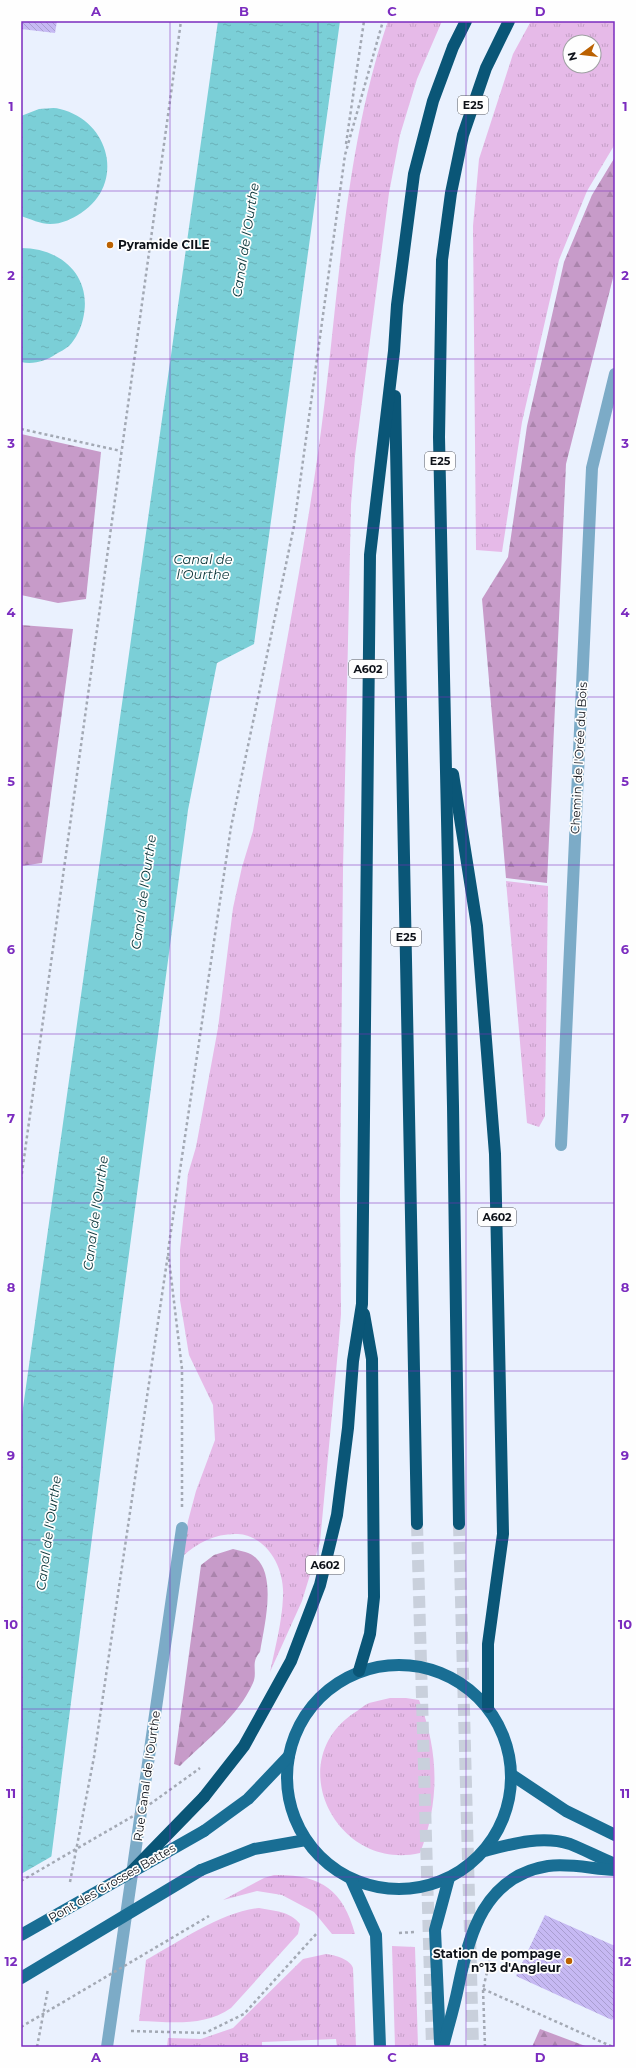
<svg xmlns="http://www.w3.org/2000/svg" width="636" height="2068" viewBox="0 0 636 2068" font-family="Montserrat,sans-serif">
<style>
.grass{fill:url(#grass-tufts);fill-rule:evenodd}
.forest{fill:url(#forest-firs)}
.water{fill:url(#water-ripples)}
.pier{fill:#eaf1fe}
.building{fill:url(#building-back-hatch)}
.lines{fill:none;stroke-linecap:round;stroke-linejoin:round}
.highway-tunnel{stroke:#c9d0dc;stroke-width:12;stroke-dasharray:12 6;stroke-linecap:butt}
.path{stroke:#a3a9b4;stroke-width:2.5;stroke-dasharray:3 3;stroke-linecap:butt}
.minor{stroke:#7cabc7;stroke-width:12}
.major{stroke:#196e94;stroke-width:12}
.highway{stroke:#0a5677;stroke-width:12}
.path-bridge{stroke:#a3a9b4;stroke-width:2.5;stroke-dasharray:3 3;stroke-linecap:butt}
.major-bridge{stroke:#196e94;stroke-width:12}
.highway-bridge{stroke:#0a5677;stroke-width:12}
.grid{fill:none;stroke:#7b2cbf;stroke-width:1;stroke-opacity:0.55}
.poi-dot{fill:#bb6101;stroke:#fefefe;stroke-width:1.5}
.labels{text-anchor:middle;stroke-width:3.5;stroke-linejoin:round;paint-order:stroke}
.shield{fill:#fefefe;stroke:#56595e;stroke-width:1}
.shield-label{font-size:11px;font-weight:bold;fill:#0e1219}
.poi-label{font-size:12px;font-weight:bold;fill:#0e1219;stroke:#fefefe;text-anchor:start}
.street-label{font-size:12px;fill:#0e1219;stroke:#fefefe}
.water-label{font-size:13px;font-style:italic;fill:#063135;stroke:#fefefe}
.neatline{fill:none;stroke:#7b2cbf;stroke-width:1.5}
.grid-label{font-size:13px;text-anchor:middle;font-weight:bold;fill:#7b2cbf}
</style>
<defs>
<pattern id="grass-tufts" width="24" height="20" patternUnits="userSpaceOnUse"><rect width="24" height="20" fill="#e6bae8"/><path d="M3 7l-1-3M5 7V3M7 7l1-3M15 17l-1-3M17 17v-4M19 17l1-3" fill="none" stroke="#c49fc6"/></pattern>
<pattern id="forest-firs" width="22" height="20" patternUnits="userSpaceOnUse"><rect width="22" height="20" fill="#c79bc9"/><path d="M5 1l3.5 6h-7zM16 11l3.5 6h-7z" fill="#aa84ac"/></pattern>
<pattern id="water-ripples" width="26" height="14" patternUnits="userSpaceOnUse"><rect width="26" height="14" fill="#7bcfd7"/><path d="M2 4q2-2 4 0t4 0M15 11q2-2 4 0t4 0" fill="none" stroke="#69b1b8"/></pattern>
<pattern id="building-back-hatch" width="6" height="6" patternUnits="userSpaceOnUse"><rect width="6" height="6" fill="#c6b9f3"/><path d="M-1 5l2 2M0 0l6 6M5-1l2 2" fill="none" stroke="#a99ed0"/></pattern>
</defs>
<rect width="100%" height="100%" fill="#eaf1fe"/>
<!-- grass -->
<g class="grass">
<path d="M388,21H442L417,79L400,135L389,193L355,456L351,504L343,869L340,1195L341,1314L338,1350L320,1542L302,1601L270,1672C275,1648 282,1622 283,1597C285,1569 268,1536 238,1534C217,1533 198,1542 183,1556L188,1521L196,1491L215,1440L213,1405L189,1355L180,1300V1250L188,1174L196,1147L218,1028L233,908L242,867L253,831C274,705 300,580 318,453C339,309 341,159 388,21Z"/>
<path d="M531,21H615V144L587,191L559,260L522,422L502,552L476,550L473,226L479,159L513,54ZM570,42H594V66H570Z"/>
<path d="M506,881L548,886L545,1116L539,1127L527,1123Z"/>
<path d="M390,1698H406L419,1700C439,1752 440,1801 420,1853C337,1872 281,1762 354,1713C359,1710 364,1705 369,1703C376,1701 383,1700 390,1698Z"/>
<path d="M274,1875C320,1874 343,1889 355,1934H332L314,1912L282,1895L257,1891L223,1900L264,1878Z"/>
<path d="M259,1908C274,1911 290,1911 300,1924L298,1934L231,2008C204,2027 171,2022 139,2021L146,1960C179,1942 221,1912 259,1908Z"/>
<path d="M392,1946L415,1947L418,2047H395Z"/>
<path d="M326,1954C335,1955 350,1959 353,1968L356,2047H337L336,2039L262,2042V2047H167L168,2038L201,2039L233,2028L303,1959Z"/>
</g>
<!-- forest -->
<g class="forest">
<path d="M615,157V270L566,464L547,883L506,878L482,599L508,557L527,426L564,262L592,195Z"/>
<path d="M21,434L101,452L86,599L58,603L21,595Z"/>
<path d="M21,625L73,629L42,863L21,866Z"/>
<path d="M233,1549C241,1551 250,1552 256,1558C277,1577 264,1627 260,1652C250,1663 258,1671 253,1683C238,1717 205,1741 180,1766L174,1764L201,1565L214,1555Z"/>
<path d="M540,2029L588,2047H532Z"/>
</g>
<!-- water -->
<g class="water">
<path d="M218,21H340L254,644L217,663L188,810L109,1404L48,1883L21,1887V1422Z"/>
<path d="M39,109C46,109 54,107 60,109C110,121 126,184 81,213C72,219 62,224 50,224C41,224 30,219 21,216V116Z"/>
<path d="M21,248C62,248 93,277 83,319C81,328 76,339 69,346C65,349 60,352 56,354C46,361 33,365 21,362Z"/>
</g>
<!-- pier -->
<path class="pier" d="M54,1855L50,1885L21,1889V1874Z"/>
<!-- building -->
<g class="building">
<path d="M21,21H57L55,33L21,29Z"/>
<path d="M545,1915L615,1946V2015L612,2020L516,1976Z"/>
</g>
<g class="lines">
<!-- highway-tunnel -->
<g class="highway-tunnel">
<path d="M417,1524L432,2047"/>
<path d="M459,1524L473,2047"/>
</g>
<!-- path -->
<g class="path">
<path d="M346,144L364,21"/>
<path d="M21,429L121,451"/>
<path d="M21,1180L181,21"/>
<path d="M182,1507V1369L168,1251L231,827L294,526L345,155L383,21"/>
<path d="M70,1882L94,1757L168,1254"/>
<path d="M399,1933L414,1932"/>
<path d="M483,1989L613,2047"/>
<path d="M131,2031L205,2033L244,2014L317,1933"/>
<path d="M37,2047L48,1989"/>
<path d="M485,2047L483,1989L492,1951"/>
</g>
<!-- minor -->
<g class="minor">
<path d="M561,1145L592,468L615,374"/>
<path d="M107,2047L182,1528"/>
</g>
<!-- major -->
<g class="major">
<circle cx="399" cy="1777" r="112"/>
<path d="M512,1775L566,1811L615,1835"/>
<path d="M204,1831L248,1799L289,1756"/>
<path d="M484,1851C511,1844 542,1835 570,1844C585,1850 600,1858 615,1864"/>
<path d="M201,1870L254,1849L306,1840"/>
<path d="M351,1879L376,1935L380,2047"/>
<path d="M440,2043L435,1930L449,1878"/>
<path d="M443,2047C448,2027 454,2008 458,1988C469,1933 485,1876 548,1866C570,1863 593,1869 615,1870"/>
</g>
<!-- highway -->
<g class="highway">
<path d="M395,396L417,1524"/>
<path d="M453,774L477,926L495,1154L503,1534L488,1644V1707"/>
<path d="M459,1524L453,1106L439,437L442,260L451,193L463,135L486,68L509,21"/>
<path d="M359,1671L370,1634L374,1597L372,1359L364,1314"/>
<path d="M204,1797L244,1746L291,1661L320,1585L337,1515L348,1428L353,1361L362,1304L370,555L394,351L397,305L414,174L433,101L453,47L466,21"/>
</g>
<!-- path-bridge -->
<g class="path-bridge">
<path d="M21,1881L135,1815L200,1768"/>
<path d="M21,2027L209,1916"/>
</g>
<!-- major-bridge -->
<g class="major-bridge">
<path d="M21,1935L204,1831"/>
<path d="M21,1978L201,1870"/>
</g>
<!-- highway-bridge -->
<path class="highway-bridge" d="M131,1872L204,1797"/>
</g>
<!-- grid -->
<path class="grid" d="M170,21V2047M318,21V2047M466,21V2047M21,191H615M21,359H615M21,528H615M21,697H615M21,865H615M21,1034H615M21,1203H615M21,1371H615M21,1540H615M21,1709H615M21,1877H615"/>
<!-- markers -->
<g class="poi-dot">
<circle cx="110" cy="245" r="4"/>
<circle cx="569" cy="1961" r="4"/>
</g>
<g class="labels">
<!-- shield labels -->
<g class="shield">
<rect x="458" y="96" width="30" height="18" rx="3"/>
<rect x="425" y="452" width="30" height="18" rx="3"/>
<rect x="349" y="660" width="38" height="18" rx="3"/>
<rect x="391" y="928" width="30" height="18" rx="3"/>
<rect x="478" y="1208" width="38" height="18" rx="3"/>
<rect x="306" y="1556" width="38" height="18" rx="3"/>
</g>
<g class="shield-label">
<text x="473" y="109">E25</text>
<text x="440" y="465">E25</text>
<text x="368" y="673">A602</text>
<text x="406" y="941">E25</text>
<text x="497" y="1221">A602</text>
<text x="325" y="1569">A602</text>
</g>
<!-- poi labels -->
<g class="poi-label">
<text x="118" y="249">Pyramide CILE</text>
<text x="561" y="1958" text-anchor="end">Station de pompage<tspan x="561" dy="14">n°13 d'Angleur</tspan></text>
</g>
<!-- street labels -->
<g class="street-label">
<text transform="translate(579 758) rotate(-87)" y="4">Chemin de l'Orée du Bois</text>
<text transform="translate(147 1776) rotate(-82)" y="4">Rue Canal de l'Ourthe</text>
<text transform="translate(112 1883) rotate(-30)" y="4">Pont des Grosses Battes</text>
</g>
<!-- water labels -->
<g class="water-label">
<text transform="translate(245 240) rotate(-81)" y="5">Canal de l'Ourthe</text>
<text x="203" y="564">Canal de<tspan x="203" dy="15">l'Ourthe</tspan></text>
<text transform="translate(143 892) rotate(-82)" y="5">Canal de l'Ourthe</text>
<text transform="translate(95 1213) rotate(-82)" y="5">Canal de l'Ourthe</text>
<text transform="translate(48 1533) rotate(-82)" y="5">Canal de l'Ourthe</text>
</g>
</g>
<!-- border -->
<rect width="636" height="2068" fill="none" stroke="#fefefe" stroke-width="44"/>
<!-- north arrow -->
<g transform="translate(582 54) rotate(255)"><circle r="19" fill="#fefefe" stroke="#9ea0a2"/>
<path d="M0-3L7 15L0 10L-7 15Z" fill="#bb6101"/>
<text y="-6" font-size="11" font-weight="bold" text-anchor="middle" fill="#0e1219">N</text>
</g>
<rect x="22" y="22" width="592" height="2024" class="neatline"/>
<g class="grid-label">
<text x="96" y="16">A</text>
<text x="244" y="16">B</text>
<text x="392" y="16">C</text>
<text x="540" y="16">D</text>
<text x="11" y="111">1</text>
<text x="625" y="111">1</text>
<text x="11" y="280">2</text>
<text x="625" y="280">2</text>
<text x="11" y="448">3</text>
<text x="625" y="448">3</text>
<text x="11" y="617">4</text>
<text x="625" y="617">4</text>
<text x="11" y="786">5</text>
<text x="625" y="786">5</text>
<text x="11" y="954">6</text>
<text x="625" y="954">6</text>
<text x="11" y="1123">7</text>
<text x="625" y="1123">7</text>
<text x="11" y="1292">8</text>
<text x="625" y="1292">8</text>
<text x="11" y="1460">9</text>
<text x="625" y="1460">9</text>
<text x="11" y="1629">10</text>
<text x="625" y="1629">10</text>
<text x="11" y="1798">11</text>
<text x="625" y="1798">11</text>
<text x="11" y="1966">12</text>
<text x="625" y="1966">12</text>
<text x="96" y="2062">A</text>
<text x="244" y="2062">B</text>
<text x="392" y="2062">C</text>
<text x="540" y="2062">D</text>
</g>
</svg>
